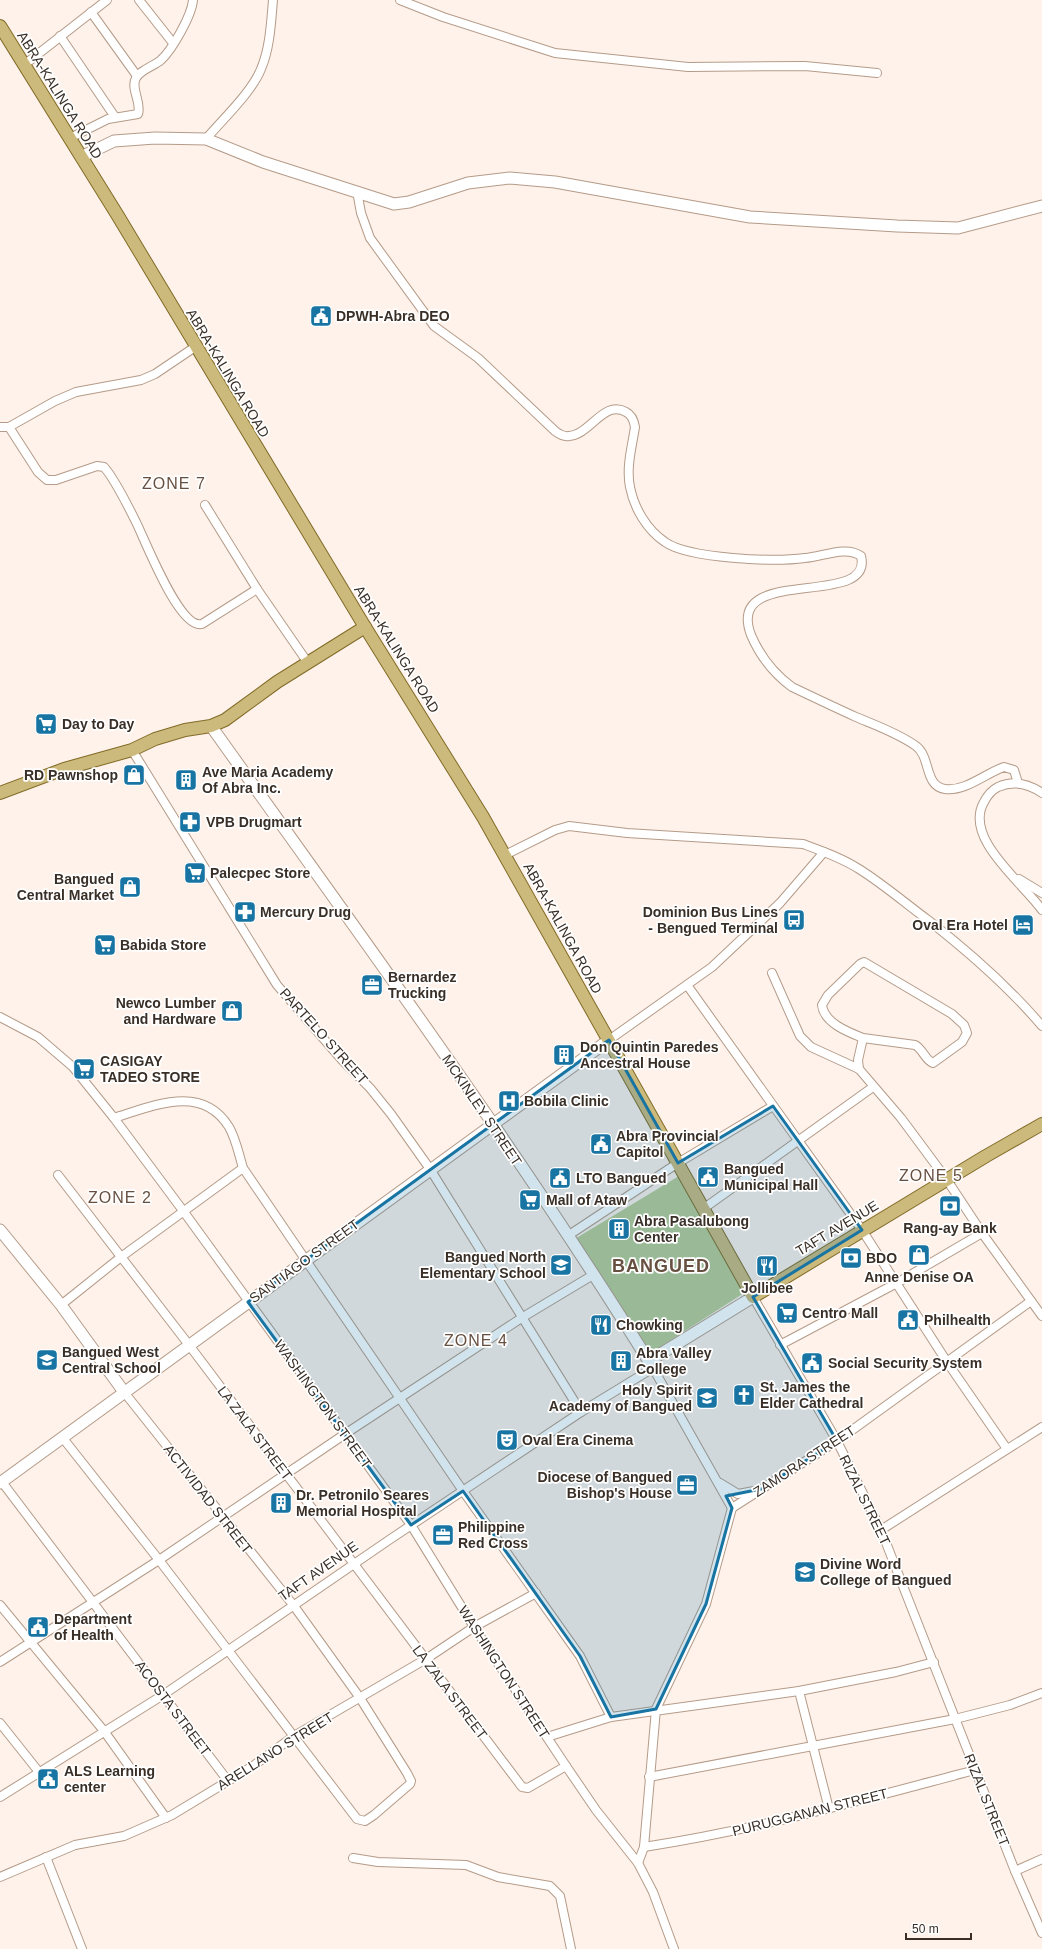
<svg xmlns="http://www.w3.org/2000/svg" width="1042" height="1949" viewBox="0 0 1042 1949" font-family="Helvetica,sans-serif">
<style>
.green{fill:#bbcc95}
.lines{fill:none;stroke-linecap:round;stroke-linejoin:round}
.street-casing{stroke:#b59b88;stroke-width:10}
.secondary-casing{stroke:#b59b88;stroke-width:13}
.primary-casing{stroke:#826b26;stroke-width:14}
.street{stroke:#fff;stroke-width:8}
.secondary{stroke:#fff;stroke-width:11}
.primary{stroke:#ccba7d;stroke-width:12}
.marked{fill:#1874a2;fill-opacity:0.2;stroke:#1874a2;stroke-width:3;stroke-linejoin:round}
.labels{text-anchor:middle;stroke-width:3.5;stroke-linejoin:round;paint-order:stroke}
.street-label{font-size:14px;fill:#392f27;stroke:#fff}
.poi-label{font-size:14px;font-weight:bold;fill:#392f27;stroke:#fff;text-anchor:start}
.quarter-label{font-size:16px;letter-spacing:1px;fill:#675040;stroke:#fff}
.district-label{font-size:18px;font-weight:bold;letter-spacing:1px;fill:#675040;stroke:#fff}
</style>
<rect width="100%" height="100%" fill="#fef2eb"/>
<!-- green -->
<path class="green" d="M679,1176L744,1293L649,1354L573,1240Z"/>
<g class="lines">
<!-- street casing -->
<g class="street-casing">
<g id="street">
<path d="M139,0L173,43"/>
<path d="M400,0L443,17L555,53L688,67L805,66L877,73"/>
<path d="M91,12L137,76"/>
<path d="M60,36L115,117"/>
<path d="M24,65L107,0"/>
<path d="M70,138L108,119L138,114C142,103 130,88 136,78C140,70 154,66 161,60C172,50 192,15 193,0"/>
<path d="M206,139C222,120 252,92 261,69C270,48 271,23 273,0"/>
<path d="M357,191L361,213L370,238L434,326L478,358L555,431C559,434 564,437 569,436C590,435 604,399 626,412C632,415 634,421 635,427C632,447 626,467 630,487C634,508 647,530 665,542C689,559 775,562 805,558C822,557 846,545 861,556C874,610 724,563 751,635C760,656 773,673 792,687C813,697 834,707 856,717C875,725 898,733 916,746C931,757 924,786 945,789C965,792 986,773 1004,767L1014,770L1018,783"/>
<path d="M0,427H9L55,401L76,392L141,380L155,374L195,347"/>
<path d="M9,427L38,472L47,480H56L97,466L104,467C114,478 128,506 135,520C144,537 179,630 202,624L257,589"/>
<path d="M205,505L257,589L308,663"/>
<path d="M132,750L277,985L342,1060L370,1088L391,1114L430,1169L581,1412"/>
<path d="M1042,793C1029,784 1014,780 998,787C992,790 987,796 984,802C963,838 1023,883 1042,910"/>
<path d="M505,855L555,830L569,826L627,833L803,844C822,851 842,858 859,869C883,884 905,903 928,920C969,952 1008,986 1042,1026"/>
<path d="M1019,879L1042,893"/>
<path d="M772,973L800,1036L811,1047L859,1069L901,1118L947,1180L982,1233L1042,1316"/>
<path d="M687,985L862,1230L947,1362L1007,1449"/>
<path d="M0,1017L38,1037L73,1067L114,1118L184,1212L345,1434L411,1525L474,1627L566,1766L596,1810L638,1863L653,1892L674,1949"/>
<path d="M609,1040L712,967L780,903L824,852"/>
<path d="M859,1069L858,1060L863,1038C848,1032 824,1023 822,1005L828,995L860,964L864,962L952,1014L964,1025L967,1033L962,1042L933,1063C925,1060 923,1049 915,1045L863,1038"/>
<path d="M114,1118C153,1106 202,1083 229,1127C236,1139 239,1155 243,1168L463,1491L580,1656L611,1717"/>
<path d="M58,1175L189,1345L522,1787L528,1788L566,1766"/>
<path d="M703,1209L873,1087"/>
<path d="M569,1235L678,1163L773,1106"/>
<path d="M753,1297L837,1441L881,1530L1015,1871L1042,1933"/>
<path d="M61,1305L121,1257L243,1168"/>
<path d="M780,1345L895,1284L982,1233"/>
<path d="M62,1437L159,1560L357,1819L365,1821L374,1815L410,1784L411,1781L407,1773L360,1698L294,1606L124,1392"/>
<path d="M2,1482L228,1781"/>
<path d="M720,1483L738,1494L754,1491"/>
<path d="M732,1508L837,1441L1031,1301"/>
<path d="M881,1530L1042,1427"/>
<path d="M0,1605L104,1731L166,1818"/>
<path d="M0,1662L159,1560L345,1434L523,1317L593,1275"/>
<path d="M799,1691L829,1809"/>
<path d="M0,1723L39,1772"/>
<path d="M547,1737L611,1717L799,1691L896,1672L934,1662"/>
<path d="M649,1777L955,1719L1010,1705L1042,1693"/>
<path d="M0,1797L163,1695L389,1540L581,1412L653,1368L732,1508"/>
<path d="M644,1847C756,1830 865,1799 975,1770"/>
<path d="M46,1857L82,1949"/>
<path d="M353,1858L378,1862L466,1865L498,1877L550,1886L560,1896L571,1949"/>
<path d="M638,1863L644,1847L656,1709L706,1604L732,1508"/>
<path d="M1015,1871L1042,1859"/>
<path d="M0,1877L75,1845L124,1836L172,1815L253,1766L294,1736L426,1659L474,1627L536,1593"/>
</g>
</g>
<!-- secondary casing -->
<g class="secondary-casing">
<g id="secondary">
<path d="M81,157L114,141L155,138L206,139L263,162L394,204L409,202L468,183L510,178L555,182L750,217L897,226L958,228L1042,206"/>
<path d="M211,726C362,938 516,1147 653,1368"/>
<path d="M0,1230L61,1305L124,1392"/>
<path d="M649,1361L753,1297"/>
<path d="M0,1483L609,1040"/>
</g>
</g>
<!-- primary casing -->
<g class="primary-casing">
<g id="primary">
<path d="M0,26L118,216L365,627L483,817L753,1297L986,1156L1042,1124"/>
<path d="M0,793L64,769L132,750L155,739L185,730L211,726L225,720L277,682L365,627"/>
</g>
</g>
<!-- street -->
<use href="#street" class="street"/>
<!-- secondary -->
<use href="#secondary" class="secondary"/>
<!-- primary -->
<use href="#primary" class="primary"/>
</g>
<!-- marked area -->
<path class="marked" d="M609,1040L678,1163L773,1106L862,1230L753,1297L837,1441L761,1489L726,1496L732,1508L706,1604L656,1709L611,1717L580,1656L463,1491L411,1525L248,1302Z"/>
<!-- icons -->
<defs>
<g id="civic-square" transform="scale(1.15)"><rect x="-9" y="-9" width="18" height="18" rx="4" fill="#1874a2" stroke="#fff"/><path d="M-.6-6.5H3V-4.5H.6V-3L4-1V1h2V6H-6V1h2V-1L-.6-3ZM-1.2 2.5V6h2.4V2.5Z" fill="#fff"/></g>
<g id="supermarket-square" transform="scale(1.15)"><rect x="-9" y="-9" width="18" height="18" rx="4" fill="#1874a2" stroke="#fff"/><path d="M-6-5.5h2.5l.6 2H6L4.5 2H-2.5L-4.4-4H-6ZM-1.5 3.2a1.3 1.3 0 1 0 .1 0ZM3 3.2a1.3 1.3 0 1 0 .1 0Z" fill="#fff"/></g>
<g id="shop-square" transform="scale(1.15)"><rect x="-9" y="-9" width="18" height="18" rx="4" fill="#1874a2" stroke="#fff"/><path d="M-5-2.5h2.3a2.7 3.5 0 0 1 5.4 0H5L5.5 6h-11ZM-1.5-2.5h3a1.5 2.3 0 0 0-3 0Z" fill="#fff"/></g>
<g id="building-square" transform="scale(1.15)"><rect x="-9" y="-9" width="18" height="18" rx="4" fill="#1874a2" stroke="#fff"/><path d="M-4-6H4V6H1V3H-1V6H-4ZM-2.5-4.3h1.7v1.8h-1.7ZM.8-4.3h1.7v1.8H.8ZM-2.5-1h1.7V.8h-1.7ZM.8-1h1.7V.8H.8Z" fill="#fff"/></g>
<g id="pharmacy-square" transform="scale(1.15)"><rect x="-9" y="-9" width="18" height="18" rx="4" fill="#1874a2" stroke="#fff"/><path d="M-2-6h4v4h4v4h-4v4h-4v-4h-4v-4h4Z" fill="#fff"/></g>
<g id="bus-square" transform="scale(1.15)"><rect x="-9" y="-9" width="18" height="18" rx="4" fill="#1874a2" stroke="#fff"/><path d="M-5-6H5V4H4V6H2V4H-2V6H-4V4H-5ZM-3.5-4V0h7V-4ZM-3.5 1.2v1.5H-2V1.2ZM2 1.2v1.5H3.5V1.2Z" fill="#fff"/></g>
<g id="hotel-square" transform="scale(1.15)"><rect x="-9" y="-9" width="18" height="18" rx="4" fill="#1874a2" stroke="#fff"/><path d="M-6-4.5h1.5V1H6V5H4.5V3h-9V5H-6ZM-4 0a1.8 1.8 0 1 1 3.6 0ZM.5 0V-2.5h3Q6-2.5 6 0Z" fill="#fff"/></g>
<g id="office-square" transform="scale(1.15)"><rect x="-9" y="-9" width="18" height="18" rx="4" fill="#1874a2" stroke="#fff"/><path d="M-6-3h4V-5.5h4V-3h4V5H-6ZM-1-4.5V-3h2v-1.5ZM-6 0V1H6V0Z" fill="#fff"/></g>
<g id="hospital-square" transform="scale(1.15)"><rect x="-9" y="-9" width="18" height="18" rx="4" fill="#1874a2" stroke="#fff"/><path d="M-5-5h3v3.5h4V-5h3V5h-3V1.5h-4V5h-3Z" fill="#fff"/></g>
<g id="bank-square" transform="scale(1.15)"><rect x="-9" y="-9" width="18" height="18" rx="4" fill="#1874a2" stroke="#fff"/><path d="M-6-4H6V4H-6ZM0-2.3a2.3 2.3 0 1 0 0 4.6a2.3 2.3 0 1 0 0-4.6Z" fill="#fff"/></g>
<g id="school-square" transform="scale(1.15)"><rect x="-9" y="-9" width="18" height="18" rx="4" fill="#1874a2" stroke="#fff"/><path d="M0-5L7-2L0 1L-7-2ZM-4 1L0 2.5L4 1V4Q0 6-4 4Z" fill="#fff"/></g>
<g id="restaurant-square" transform="scale(1.15)"><rect x="-9" y="-9" width="18" height="18" rx="4" fill="#1874a2" stroke="#fff"/><path d="M-5-6h1v4h1v-4h1v4h1v-4h1v5L-1.5 .5V6h-2V.5L-5-1ZM5-6V6H3V1.5H1.5Q1.5-4 5-6Z" fill="#fff"/></g>
<g id="church-square" transform="scale(1.15)"><rect x="-9" y="-9" width="18" height="18" rx="4" fill="#1874a2" stroke="#fff"/><path d="M-1.2-6h2.4v3.5h3.3v2.4h-3.3V6h-2.4V-.1h-3.3v-2.4h3.3Z" fill="#fff"/></g>
<g id="theatre-square" transform="scale(1.15)"><rect x="-9" y="-9" width="18" height="18" rx="4" fill="#1874a2" stroke="#fff"/><path d="M-5-5.5Q0-4 5-5.5V0Q5 5 0 6Q-5 5-5 0ZM-3.3-2.5H-1v1.5H-3.3ZM1-2.5H3.3v1.5H1ZM-2.8 1Q0 5.5 2.8 1Z" fill="#fff"/></g>
<g id="university-square" transform="scale(1.15)"><rect x="-9" y="-9" width="18" height="18" rx="4" fill="#1874a2" stroke="#fff"/><path d="M0-5L7-2L0 1L-7-2ZM-4 1L0 2.5L4 1V4Q0 6-4 4Z" fill="#fff"/></g>
</defs>
<g fill-rule="evenodd">
<use href="#civic-square" x="321" y="316"/>
<use href="#supermarket-square" x="46" y="724"/>
<use href="#shop-square" x="134" y="775"/>
<use href="#building-square" x="186" y="780"/>
<use href="#pharmacy-square" x="190" y="822"/>
<use href="#supermarket-square" x="195" y="873"/>
<use href="#shop-square" x="130" y="887"/>
<use href="#pharmacy-square" x="245" y="912"/>
<use href="#bus-square" x="794" y="920"/>
<use href="#hotel-square" x="1023" y="925"/>
<use href="#supermarket-square" x="105" y="945"/>
<use href="#office-square" x="372" y="985"/>
<use href="#shop-square" x="232" y="1011"/>
<use href="#building-square" x="564" y="1055"/>
<use href="#supermarket-square" x="84" y="1069"/>
<use href="#hospital-square" x="509" y="1101"/>
<use href="#civic-square" x="601" y="1144"/>
<use href="#civic-square" x="708" y="1177"/>
<use href="#civic-square" x="560" y="1178"/>
<use href="#supermarket-square" x="530" y="1200"/>
<use href="#bank-square" x="950" y="1206"/>
<use href="#building-square" x="619" y="1229"/>
<use href="#shop-square" x="919" y="1255"/>
<use href="#bank-square" x="851" y="1258"/>
<use href="#school-square" x="561" y="1265"/>
<use href="#restaurant-square" x="767" y="1266"/>
<use href="#supermarket-square" x="787" y="1313"/>
<use href="#civic-square" x="908" y="1320"/>
<use href="#restaurant-square" x="601" y="1325"/>
<use href="#school-square" x="47" y="1360"/>
<use href="#building-square" x="621" y="1361"/>
<use href="#civic-square" x="812" y="1363"/>
<use href="#church-square" x="744" y="1395"/>
<use href="#school-square" x="707" y="1398"/>
<use href="#theatre-square" x="507" y="1440"/>
<use href="#office-square" x="687" y="1485"/>
<use href="#building-square" x="281" y="1503"/>
<use href="#office-square" x="443" y="1535"/>
<use href="#university-square" x="805" y="1572"/>
<use href="#civic-square" x="38" y="1627"/>
<use href="#civic-square" x="48" y="1779"/>
</g>
<g class="labels">
<!-- street labels -->
<g class="street-label">
<text transform="translate(60 95) rotate(58)" y="5">ABRA-KALINGA ROAD</text>
<text transform="translate(228 373) rotate(59)" y="5">ABRA-KALINGA ROAD</text>
<text transform="translate(397 649) rotate(58)" y="5">ABRA-KALINGA ROAD</text>
<text transform="translate(563 928) rotate(61)" y="5">ABRA-KALINGA ROAD</text>
<text transform="translate(324 1036) rotate(48)" y="5">PARTELO STREET</text>
<text transform="translate(482 1110) rotate(56)" y="5">MCKINLEY STREET</text>
<text transform="translate(837 1228) rotate(-31)" y="5">TAFT AVENUE</text>
<text transform="translate(304 1261) rotate(-36)" y="5">SANTIAGO STREET</text>
<text transform="translate(323 1404) rotate(54)" y="5">WASHINGTON STREET</text>
<text transform="translate(255 1433) rotate(53)" y="5">LA ZALA STREET</text>
<text transform="translate(804 1461) rotate(-33)" y="5">ZAMORA STREET</text>
<text transform="translate(208 1499) rotate(52)" y="5">ACTIVIDAD STREET</text>
<text transform="translate(865 1500) rotate(64)" y="5">RIZAL STREET</text>
<text transform="translate(318 1571) rotate(-35)" y="5">TAFT AVENUE</text>
<text transform="translate(504 1672) rotate(57)" y="5">WASHINGTON STREET</text>
<text transform="translate(450 1692) rotate(53)" y="5">LA ZALA STREET</text>
<text transform="translate(173 1708) rotate(53)" y="5">ACOSTA STREET</text>
<text transform="translate(275 1751) rotate(-32)" y="5">ARELLANO STREET</text>
<text transform="translate(987 1800) rotate(68)" y="5">RIZAL STREET</text>
<text transform="translate(810 1812) rotate(-14)" y="5">PURUGGANAN STREET</text>
</g>
<!-- poi labels -->
<g class="poi-label">
<text x="336" y="321">DPWH-Abra DEO</text>
<text x="62" y="729">Day to Day</text>
<text x="202" y="777">Ave Maria Academy<tspan x="202" dy="16">Of Abra Inc.</tspan></text>
<text x="118" y="780" text-anchor="end">RD Pawnshop</text>
<text x="206" y="827">VPB Drugmart</text>
<text x="210" y="878">Palecpec Store</text>
<text x="114" y="884" text-anchor="end">Bangued<tspan x="114" dy="16">Central Market</tspan></text>
<text x="260" y="917">Mercury Drug</text>
<text x="778" y="917" text-anchor="end">Dominion Bus Lines<tspan x="778" dy="16">- Bengued Terminal</tspan></text>
<text x="1008" y="930" text-anchor="end">Oval Era Hotel</text>
<text x="120" y="950">Babida Store</text>
<text x="388" y="982">Bernardez<tspan x="388" dy="16">Trucking</tspan></text>
<text x="216" y="1008" text-anchor="end">Newco Lumber<tspan x="216" dy="16">and Hardware</tspan></text>
<text x="580" y="1052">Don Quintin Paredes<tspan x="580" dy="16">Ancestral House</tspan></text>
<text x="100" y="1066">CASIGAY<tspan x="100" dy="16">TADEO STORE</tspan></text>
<text x="524" y="1106">Bobila Clinic</text>
<text x="616" y="1141">Abra Provincial<tspan x="616" dy="16">Capitol</tspan></text>
<text x="724" y="1174">Bangued<tspan x="724" dy="16">Municipal Hall</tspan></text>
<text x="576" y="1183">LTO Bangued</text>
<text x="546" y="1205">Mall of Ataw</text>
<text x="634" y="1226">Abra Pasalubong<tspan x="634" dy="16">Center</tspan></text>
<text x="950" y="1233" text-anchor="middle">Rang-ay Bank</text>
<text x="546" y="1262" text-anchor="end">Bangued North<tspan x="546" dy="16">Elementary School</tspan></text>
<text x="866" y="1263">BDO</text>
<text x="919" y="1282" text-anchor="middle">Anne Denise OA</text>
<text x="767" y="1293" text-anchor="middle">Jollibee</text>
<text x="802" y="1318">Centro Mall</text>
<text x="924" y="1325">Philhealth</text>
<text x="616" y="1330">Chowking</text>
<text x="62" y="1357">Bangued West<tspan x="62" dy="16">Central School</tspan></text>
<text x="636" y="1358">Abra Valley<tspan x="636" dy="16">College</tspan></text>
<text x="828" y="1368">Social Security System</text>
<text x="760" y="1392">St. James the<tspan x="760" dy="16">Elder Cathedral</tspan></text>
<text x="692" y="1395" text-anchor="end">Holy Spirit<tspan x="692" dy="16">Academy of Bangued</tspan></text>
<text x="522" y="1445">Oval Era Cinema</text>
<text x="672" y="1482" text-anchor="end">Diocese of Bangued<tspan x="672" dy="16">Bishop's House</tspan></text>
<text x="296" y="1500">Dr. Petronilo Seares<tspan x="296" dy="16">Memorial Hospital</tspan></text>
<text x="458" y="1532">Philippine<tspan x="458" dy="16">Red Cross</tspan></text>
<text x="820" y="1569">Divine Word<tspan x="820" dy="16">College of Bangued</tspan></text>
<text x="54" y="1624">Department<tspan x="54" dy="16">of Health</tspan></text>
<text x="64" y="1776">ALS Learning<tspan x="64" dy="16">center</tspan></text>
</g>
<!-- quarter labels -->
<g class="quarter-label">
<text x="174" y="489">ZONE 7</text>
<text x="931" y="1181">ZONE 5</text>
<text x="120" y="1203">ZONE 2</text>
<text x="476" y="1346">ZONE 4</text>
</g>
<!-- district labels -->
<g class="district-label">
<text x="661" y="1272">BANGUED</text>
</g>
</g>
<!-- scale -->
<path d="M906 1933v6h65v-6" fill="none" stroke="#392f27" stroke-width="2"/>
<text x="912" y="1933" font-size="12" fill="#392f27" stroke="#ffffff" stroke-width="3" paint-order="stroke">50 m</text>
</svg>
